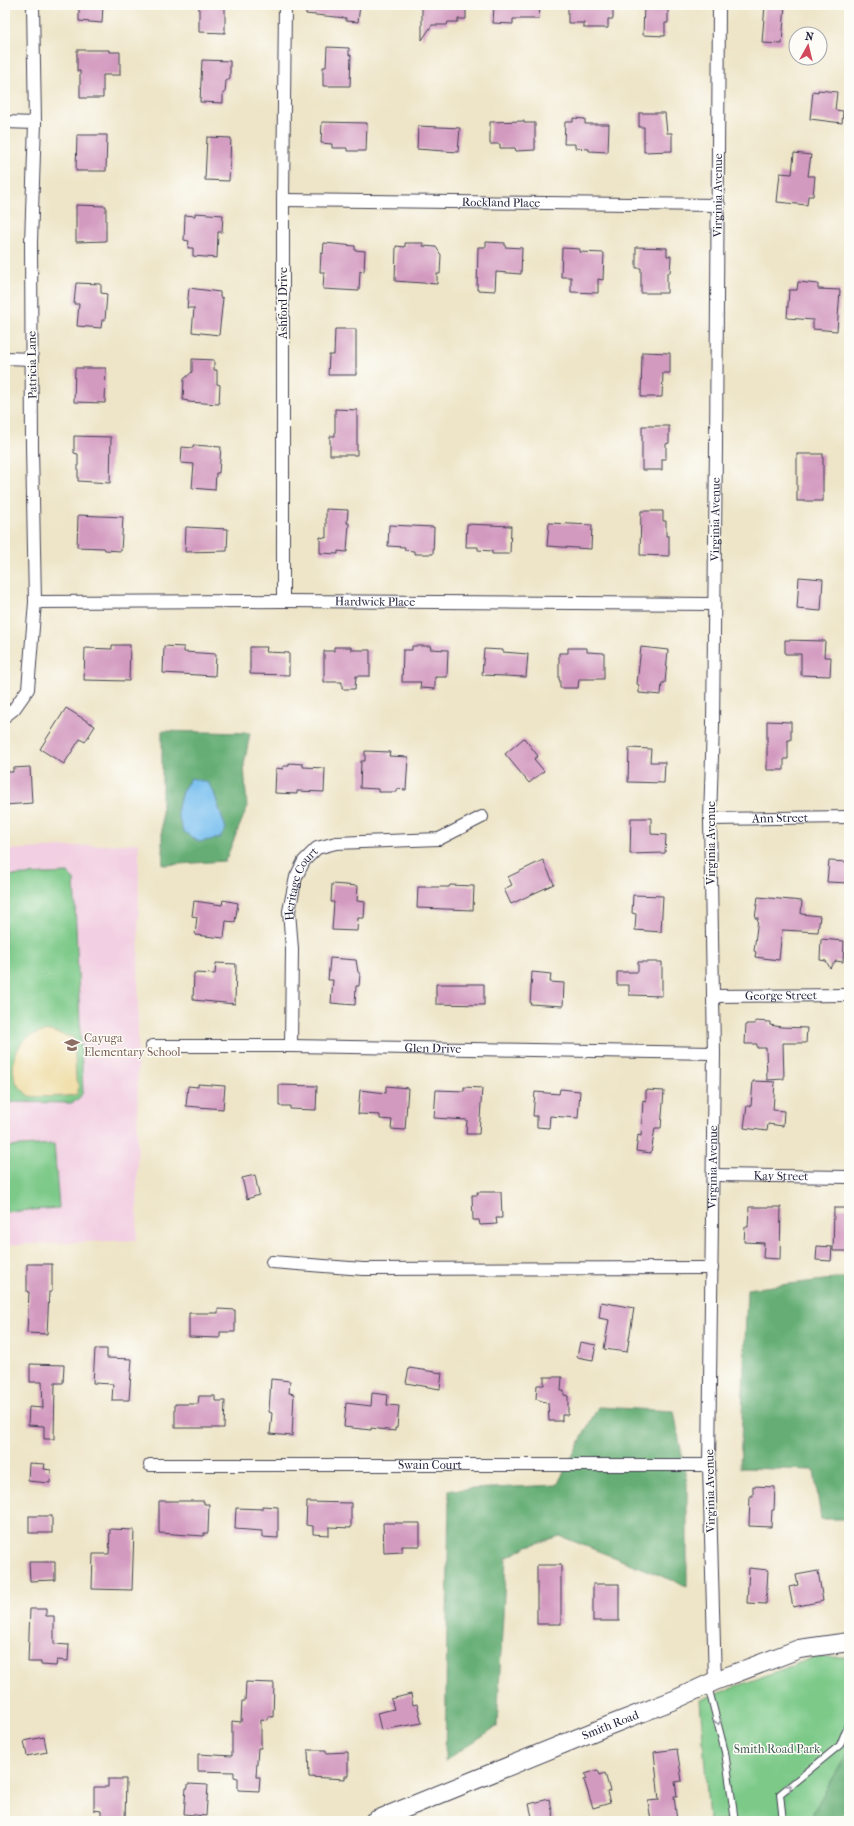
<svg xmlns="http://www.w3.org/2000/svg" width="854" height="1826" viewBox="0 0 854 1826" font-family="'IM FELL French Canon',serif">
<style>
.built{fill:#f2cfe2}
.green{fill:#7cc988;stroke:#4f7662}
.forest{fill:#65ad74;stroke:#446858;fill-rule:evenodd}
.sand{fill:#eeda9e;stroke:#887e6c}
.water{fill:#78bff0;stroke:#4d7096}
.building{fill:#d39ac0}
.lines{fill:none;stroke-linecap:round;stroke-linejoin:round}
.lane-casing{stroke:#413f50;stroke-width:8}
.street-casing{stroke:#413f50;stroke-width:14}
.secondary-casing{stroke:#413f50;stroke-width:20}
.lane{stroke:#fff;stroke-width:6}
.street{stroke:#fff;stroke-width:12}
.secondary{stroke:#fff;stroke-width:18}
.oneway{stroke:#9c9ca7}
.labels{text-anchor:middle;stroke-width:3;stroke-linejoin:round;paint-order:stroke}
.street-label{font-size:12px;fill:#22223b;stroke:#fdfcf7}
.education-label{font-size:12px;fill:#785e54;stroke:#fdfcf7;text-anchor:start}
.park-label{font-size:12px;fill:#425c56;stroke:#fdfcf7}
</style>
<rect width="100%" height="100%" fill="#fdfcf7"/>
<filter id="ink" filterUnits="userSpaceOnUse"><feTurbulence type="fractalNoise" baseFrequency=".025" numOctaves="2"/><feDisplacementMap in="SourceGraphic" scale="8" xChannelSelector="R" yChannelSelector="G"/><feConvolveMatrix kernelMatrix="1 2 1 2 8 2 1 2 1" color-interpolation-filters="sRGB"/></filter>
<filter id="wash" filterUnits="userSpaceOnUse"><feTurbulence type="fractalNoise" baseFrequency=".012" numOctaves="4" result="noise"/><feDisplacementMap in="SourceGraphic" scale="16" xChannelSelector="R" yChannelSelector="G"/><feGaussianBlur stdDeviation="0.9" result="paint"/><feColorMatrix in="noise" values="0 0 0 0 0 0 0 0 0 0 0 0 0 0 0 0 0 1.4 0 .05"/><feComposite in="paint" operator="in"/></filter>
<g filter="url(#wash)">
<rect width="100%" height="100%" fill="#eee5c8"/>
<!-- built -->
<path class="built" d="M139,843L137,1240L5,1245V850Z"/>
<!-- green -->
<g class="green">
<path d="M68,873L74,880L83,1092L78,1100L71,1103L5,1102V876Z"/>
<path d="M54,1144L59,1208L5,1212V1147Z"/>
<path d="M815,1657H849V1821H709L700,1700Z"/>
</g>
<!-- forest -->
<g class="forest">
<path d="M162,731L250,733L244,765L247,808L225,861L163,865L162,842ZM191,778L221,816L226,829L177,812L182,791Z"/>
<path d="M849,1277V1519H821L814,1470L740,1468L747,1289Z"/>
<path d="M598,1407L674,1411L687,1483V1586L560,1536L528,1546L506,1558L497,1726L445,1761L449,1490L557,1485Z"/>
<path d="M849,1751V1801L837,1821H813V1812Z"/>
</g>
<!-- sand -->
<path class="sand" d="M50,1031L74,1038L76,1080L79,1087L77,1094C71,1097 38,1097 29,1096C25,1092 21,1089 18,1085C9,1072 14,1048 26,1039C33,1034 42,1032 50,1031Z"/>
<!-- water -->
<path class="water" d="M191,778L208,783L214,793L226,829L220,838L199,842L183,831L177,812L182,791Z"/>
<g id="blocks">
<!-- building -->
<g class="building">
<path d="M79,5H103L102,23L79,21Z"/>
<path d="M199,5H225V33L199,32Z"/>
<path d="M306,5H360L358,22L346,21V18L306,14Z"/>
<path d="M422,5H466V19H458V22H448L447,25H432L422,40Z"/>
<path d="M494,5H540L539,19H513V24L493,23Z"/>
<path d="M568,5H613V19H608V28H584V23H568Z"/>
<path d="M644,5H668V23H665V36L643,35Z"/>
<path d="M765,5H785L782,44L762,43Z"/>
<path d="M327,47L349,48V55H351L350,86H323V67H326Z"/>
<path d="M77,50H109V52H120V75H103V98H80V71H77Z"/>
<path d="M202,60L230,61V79L226,81L225,93H223V103L200,102Z"/>
<path d="M818,90L837,92L835,110L843,111L842,123L810,119L813,91L818,92Z"/>
<path d="M639,113H665L667,133H672V151L644,152V127H639Z"/>
<path d="M573,118L585,119V124H609L608,152L589,151V149L575,148V144H564L565,122H573Z"/>
<path d="M524,121V123H535V150L516,151L515,148H500V144H490V122Z"/>
<path d="M322,122L367,123L366,151H347V148H332V144L321,143Z"/>
<path d="M418,126L460,128L458,152L417,149Z"/>
<path d="M77,135H107L106,171H76Z"/>
<path d="M207,137L231,138L229,181L205,180Z"/>
<path d="M794,153L811,155L808,176H815L813,196H808L807,205L777,202L780,173L792,174Z"/>
<path d="M76,205L106,206V241L76,242Z"/>
<path d="M195,213L223,215L222,232H218L217,258L193,256V248H188L189,241L184,240L185,215L195,216Z"/>
<path d="M486,242L505,243V247L522,248L521,274L496,272L495,291L477,290L478,247H486Z"/>
<path d="M324,243L355,246V250L365,251L364,272L360,271L359,291L323,289L324,272H320L321,253L323,254Z"/>
<path d="M405,243H423V246L436,247L441,255L440,274H437V284L395,281L396,246L405,247Z"/>
<path d="M636,247L667,248V256H671L670,273H667V293H641V268H636Z"/>
<path d="M562,248L580,249V252L604,253L603,280L598,279V293L571,292V277H561Z"/>
<path d="M798,282L818,284V289L840,290L837,331L813,329V320L787,318L789,290H797Z"/>
<path d="M76,283L101,284V293L107,294L105,320H102L101,328L77,326L79,304H74Z"/>
<path d="M189,288L220,292V297L223,298L219,335L192,332L194,308H187Z"/>
<path d="M335,329H356V375H328L329,355H334Z"/>
<path d="M642,352L670,353V373H663L662,397H641Z"/>
<path d="M192,359L214,360V370H217V384L220,385L219,404L188,402V401L183,400L184,379L192,372Z"/>
<path d="M75,368H106L105,403L74,402Z"/>
<path d="M335,409L357,410V455H330V436H335Z"/>
<path d="M642,426H669V443L666,444V459H662V470H642Z"/>
<path d="M74,436L111,437L110,483L78,481V454L74,453Z"/>
<path d="M193,445L221,447L219,473H216L215,490L192,488L194,464L181,463L182,447L193,448Z"/>
<rect x="797" y="454" width="26" height="47"/>
<path d="M326,509L348,510L347,523H349L347,552L338,551V554L320,553V537L326,538Z"/>
<path d="M641,511H663V521H666V536H669V556L640,555Z"/>
<path d="M78,515L123,517L121,551L105,550L104,548L77,547Z"/>
<path d="M549,523L592,525L591,549L547,546Z"/>
<path d="M467,524L511,526L510,554H492V551L478,550V547H466Z"/>
<path d="M389,525L434,527L433,554H414V551L404,550L405,547L388,546Z"/>
<path d="M186,527L228,529L227,551L185,552Z"/>
<path d="M799,577L823,579L821,611L797,609Z"/>
<path d="M785,640L825,641L824,657H831L830,676L801,675V654H785Z"/>
<path d="M112,645H130L129,681L84,680L85,648L112,649Z"/>
<path d="M164,646L184,647V652L216,654L215,676L163,673Z"/>
<path d="M412,646H431L430,649L448,650L447,677H435V689L420,688L421,682H402L403,650H412Z"/>
<path d="M250,647H267L266,652L289,653V675L250,674Z"/>
<path d="M334,647H351V650H370V676H356L355,689H342V682H324V651H334Z"/>
<path d="M641,647L668,650L665,683H662L661,695L639,693V685L637,684Z"/>
<path d="M568,648H587V652L604,653V679H579L578,688H560V680H559V653H568Z"/>
<path d="M484,649L503,650V652L528,654L526,677L482,675Z"/>
<path d="M66,708L95,726L85,742L80,739L64,764L40,749Z"/>
<path d="M767,721L791,722V740H788V759H784V770H767Z"/>
<path d="M524,738L538,756L534,759L544,771L529,783L505,754Z"/>
<path d="M629,748L651,749L650,762H665L664,783L628,782Z"/>
<path d="M365,751L390,752L389,756L408,757L406,790L397,789V792H378V789L360,788L361,761H365Z"/>
<path d="M289,763L303,764V767L325,768L324,792L297,791V794L275,793L276,768L283,769V766H289Z"/>
<path d="M30,767L32,803L5,805V772H13V768Z"/>
<path d="M631,818H651V834L666,835L665,853L630,854Z"/>
<path d="M543,860L554,884L511,904L504,889L512,885L508,877Z"/>
<path d="M829,861L849,862V883L827,882Z"/>
<path d="M332,884L358,886L357,901L365,902L364,918H358L357,931L332,930L334,902H331Z"/>
<path d="M450,885L474,886L473,910L417,908L418,887H449Z"/>
<path d="M633,895L663,896L661,932L635,930L636,914L632,913Z"/>
<path d="M758,897L802,901L801,914L820,916L818,932L782,930L779,960L755,957L756,952L754,951L758,918H755Z"/>
<path d="M223,900L238,903L235,922L226,921L224,938L195,935L197,917L192,916L194,901L222,905Z"/>
<path d="M821,939L844,941L843,962L836,961L830,968L826,961L820,960Z"/>
<path d="M330,958L356,960L358,972L360,974L359,986H356L355,1005L331,1003L333,980H328Z"/>
<path d="M638,962H662V996L629,995V985H617V972H638Z"/>
<path d="M216,963L236,964L235,1004L193,1000L194,973L215,974Z"/>
<path d="M532,972L551,974L550,982L564,983L563,1006L530,1004Z"/>
<path d="M436,984H484V1005L436,1004Z"/>
<path d="M755,1021L770,1022V1025L781,1027L807,1028L806,1043H783L784,1079L767,1080L766,1048H757V1044H745L746,1024H755Z"/>
<path d="M753,1081L775,1082L773,1110L784,1111L783,1126L768,1124L767,1131L744,1128L747,1106H751Z"/>
<path d="M198,1084L225,1086L223,1109L186,1106L188,1086L198,1087Z"/>
<path d="M279,1085L317,1086L316,1110L290,1109V1106H279Z"/>
<path d="M386,1086L408,1088L405,1130L391,1129L392,1120L380,1119V1115L358,1114L360,1090L386,1093Z"/>
<path d="M464,1087L482,1088L479,1134H466L467,1120L434,1118L436,1090L464,1091Z"/>
<path d="M560,1089L580,1091L578,1118L550,1116L549,1128L537,1127V1116H533L535,1092L559,1094Z"/>
<path d="M646,1090L664,1091L661,1128H655L651,1153L636,1151L638,1135L641,1136L643,1100L646,1101Z"/>
<path d="M255,1175L259,1195L247,1199L242,1178Z"/>
<path d="M477,1192H501L502,1218H496L497,1224L480,1225L479,1220H473L472,1195H478Z"/>
<path d="M749,1207H781L780,1259L763,1258L764,1243L744,1242L745,1227H748Z"/>
<path d="M834,1208H849V1251H833Z"/>
<path d="M817,1246L832,1247L831,1261L816,1260Z"/>
<path d="M27,1264H52V1292H49L47,1334L27,1333L29,1292H27Z"/>
<path d="M601,1302L634,1308L627,1352L604,1349L609,1320L599,1318Z"/>
<path d="M218,1309L235,1310V1332H220V1338L189,1337V1313H218Z"/>
<path d="M580,1342L596,1345L593,1360L577,1357Z"/>
<path d="M95,1349H107V1358L132,1359L129,1400H112L113,1384L93,1383Z"/>
<path d="M30,1364L64,1365L63,1383H55L54,1439H44V1426L28,1425L29,1407L43,1408L42,1382H30Z"/>
<path d="M409,1368L442,1373L440,1389L406,1383Z"/>
<path d="M544,1377H562L561,1391H564V1395L568,1396V1415H562V1421H549L548,1403L536,1399L537,1385H544Z"/>
<path d="M271,1379L290,1381L289,1393L294,1394L292,1436L270,1434L272,1413L269,1412Z"/>
<path d="M372,1393L388,1395L387,1405L399,1406L397,1428H395V1431L371,1428V1430L344,1427L346,1403L371,1406Z"/>
<path d="M199,1396H215V1401H225L224,1428H175V1404H198Z"/>
<path d="M29,1463L45,1464L44,1469L51,1470L50,1483L28,1481Z"/>
<path d="M753,1486L775,1487L774,1510H772L771,1527L749,1526L750,1496H753Z"/>
<path d="M159,1501H204V1504H209L208,1533H204V1536L159,1533Z"/>
<path d="M307,1502L351,1503V1528L329,1527V1535L313,1534V1526L306,1525Z"/>
<path d="M262,1506L278,1507V1538L262,1537V1531L235,1529L236,1508L262,1509Z"/>
<rect x="29" y="1516" width="23" height="17"/>
<path d="M383,1523H420V1546H402V1552L384,1553Z"/>
<path d="M110,1529L134,1530L132,1590L92,1589L93,1554H109Z"/>
<path d="M29,1562H55V1580L30,1581Z"/>
<rect x="537" y="1565" width="24" height="59"/>
<path d="M749,1568L768,1570L766,1604L747,1603Z"/>
<path d="M818,1571L823,1601L793,1607L789,1587L798,1585L796,1575Z"/>
<rect x="593" y="1584" width="26" height="37"/>
<path d="M30,1609H46V1616H54V1644L69,1645L68,1661L57,1660L56,1666L41,1665V1662H28Z"/>
<path d="M246,1682L274,1683L273,1717L268,1716V1720L261,1719V1748H258L256,1777H260L259,1791L238,1790V1778L234,1777V1772L198,1771V1754L232,1756V1721L241,1722L242,1701H245Z"/>
<path d="M411,1694L413,1705L417,1704L422,1723L381,1730L377,1713L394,1709L391,1699Z"/>
<path d="M44,1737L47,1752L27,1756L24,1741Z"/>
<path d="M677,1749L682,1781L675,1782L677,1796H674L677,1821H651L648,1801L659,1800L654,1752Z"/>
<path d="M308,1750H326V1753L348,1752V1776H345V1779L309,1777Z"/>
<path d="M598,1770L600,1775L605,1773L610,1791L607,1792L610,1803L593,1808L584,1780L587,1779L585,1774Z"/>
<path d="M108,1779H126L125,1821H101V1811L94,1810V1787H108Z"/>
<path d="M188,1784L208,1785L206,1816L184,1814L186,1788H188Z"/>
<path d="M549,1799L555,1821H533L529,1804Z"/>
</g>
</g>
</g>
<g filter="url(#ink)">
<use href="#blocks" fill-opacity="0" stroke="#413f50" stroke-width="1"/>
<g class="lines">
<!-- lane casing -->
<g class="lane-casing">
<g id="lane">
<path d="M708,1686L725,1752L735,1821"/>
<path d="M783,1821L780,1794L840,1745L849,1722"/>
</g>
</g>
<!-- street casing -->
<g class="street-casing">
<g id="street">
<path d="M5,122L35,123"/>
<path id="s1" d="M283,200L719,205"/>
<path d="M5,358L32,359"/>
<path d="M283,601V200L285,5"/>
<path id="s2" d="M35,602L283,601L714,604"/>
<path d="M5,716L14,709L28,689L35,602L32,447L31,242L35,123L33,5"/>
<path id="s3" d="M710,819L849,817"/>
<path id="s4" d="M714,996L849,995"/>
<path id="s5" d="M152,1046H291L714,1053"/>
<path id="s6" d="M291,1046L292,949L289,911L296,877L304,861L317,848L336,843L439,839L482,817"/>
<path id="s7" d="M713,1175L849,1177"/>
<path d="M272,1262L363,1269L712,1268"/>
<path id="s8" d="M150,1465H709"/>
<path id="s9" d="M715,1681L709,1465L714,1053L710,819L713,725L716,447L719,5"/>
</g>
</g>
<!-- secondary casing -->
<g class="secondary-casing">
<g id="secondary">
<path id="s10" d="M374,1821L605,1727L674,1700L715,1681L799,1649L849,1642"/>
</g>
</g>
<!-- lane -->
<use href="#lane" class="lane"/>
<!-- street -->
<use href="#street" class="street"/>
<!-- secondary -->
<use href="#secondary" class="secondary"/>
</g>
<!-- one-way arrows -->
<defs><path id="oneway-chevron" d="M-2-3.5L2.5 0L-2 3.5" fill="none" stroke-width="1.6" stroke-linecap="round" stroke-linejoin="round"/></defs>
<g class="oneway">
<use href="#oneway-chevron" transform="translate(718 1722) rotate(77)"/>
<use href="#oneway-chevron" transform="translate(789 1787) rotate(-40)"/>
</g>
</g>
<!-- icons -->
<defs>
<g id="school-bare" transform="scale(1.2)"><path d="M0-5L7-2L0 1L-7-2ZM-4 1L0 2.5L4 1V4Q0 6-4 4Z" fill="#8d6e63" stroke="#fdfcf7" stroke-width="2.5" paint-order="stroke"/></g>
</defs>
<g fill-rule="evenodd">
<use href="#school-bare" x="72" y="1045"/>
</g>
<g class="labels">
<!-- street labels -->
<g class="street-label">
<text dy="4" stroke="none"><textPath href="#s9" startOffset="1486">Virginia Avenue</textPath></text>
<text dy="4" stroke="none"><textPath href="#s1" startOffset="218">Rockland Place</textPath></text>
<text transform="translate(283 303) rotate(-90)" y="4">Ashford Drive</text>
<text transform="translate(32 365) rotate(-91)" y="4">Patricia Lane</text>
<text dy="4" stroke="none"><textPath href="#s9" startOffset="1162">Virginia Avenue</textPath></text>
<text dy="4" stroke="none"><textPath href="#s2" startOffset="340">Hardwick Place</textPath></text>
<text dy="4" stroke="none"><textPath href="#s3" startOffset="70">Ann Street</textPath></text>
<text transform="translate(711 843) rotate(-90)" y="4">Virginia Avenue</text>
<text dy="4" stroke="none"><textPath href="#s6" startOffset="165">Heritage Court</textPath></text>
<text dy="4" stroke="none"><textPath href="#s4" startOffset="67">George Street</textPath></text>
<text dy="4" stroke="none"><textPath href="#s5" startOffset="281">Glen Drive</textPath></text>
<text dy="4" stroke="none"><textPath href="#s9" startOffset="514">Virginia Avenue</textPath></text>
<text dy="4" stroke="none"><textPath href="#s7" startOffset="68">Kay Street</textPath></text>
<text dy="4" stroke="none"><textPath href="#s8" startOffset="280">Swain Court</textPath></text>
<text transform="translate(710 1491) rotate(-91)" y="4">Virginia Avenue</text>
<text dy="4" stroke="none"><textPath href="#s10" startOffset="255">Smith Road</textPath></text>
</g>
<!-- education labels -->
<g class="education-label">
<text x="84" y="1042">Cayuga<tspan x="84" dy="14">Elementary School</tspan></text>
</g>
<!-- park labels -->
<g class="park-label">
<text x="777" y="1753">Smith Road Park</text>
</g>
</g>
<!-- margin -->
<rect width="854" height="1826" fill="none" stroke="#fdfcf7" stroke-width="20"/>
<!-- north arrow -->
<g transform="translate(808 46) rotate(8)"><circle r="19" fill="#fdfcf7" stroke="#a5a5ac"/>
<path d="M0-3L7 15L0 10L-7 15Z" fill="#d1495b"/>
<text y="-6" font-size="11" font-weight="bold" text-anchor="middle" fill="#22223b">N</text>
</g>
</svg>
